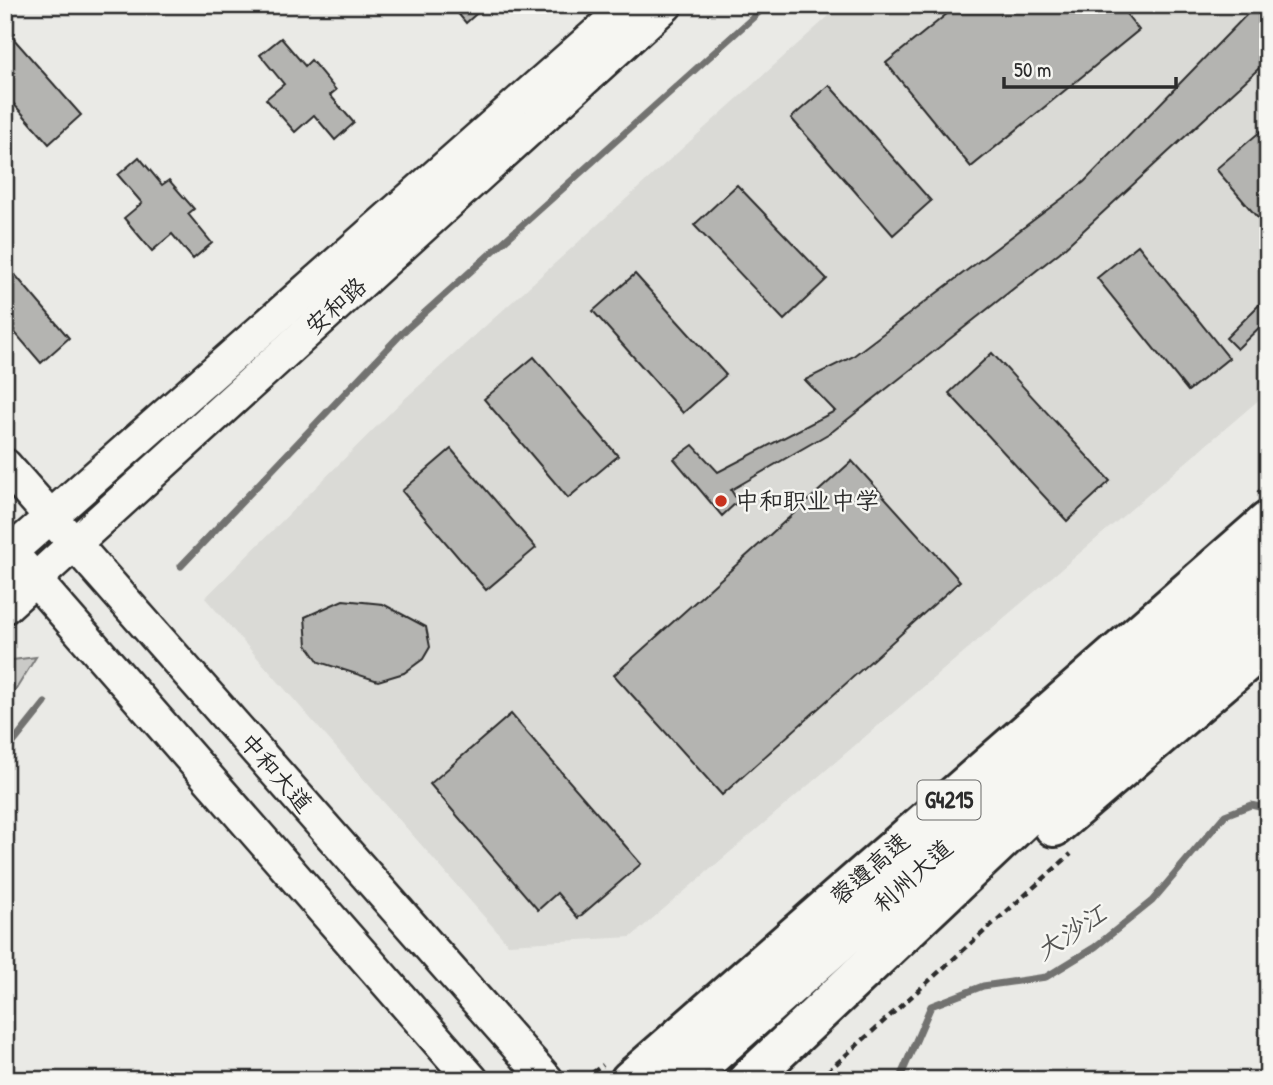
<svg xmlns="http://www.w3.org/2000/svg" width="1273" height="1085" viewBox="0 0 1273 1085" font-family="'Patrick Hand','LXGW WenKai TC',sans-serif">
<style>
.built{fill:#dadad6}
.green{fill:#cacac7;stroke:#7a7a79;stroke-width:2}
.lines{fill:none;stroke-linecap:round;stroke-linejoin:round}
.stream{stroke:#727270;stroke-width:7}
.building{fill:#b4b4b1;stroke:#2b2b2b;stroke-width:2}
.secondary-casing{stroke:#2b2b2b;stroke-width:37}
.highway-casing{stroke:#2b2b2b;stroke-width:44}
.path{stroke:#2b2b2b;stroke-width:4.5;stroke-dasharray:7 5;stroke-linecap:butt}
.secondary{stroke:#f6f6f2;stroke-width:32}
.highway{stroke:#f6f6f2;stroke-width:38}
.poi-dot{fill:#c8321e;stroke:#f6f6f2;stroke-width:2.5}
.labels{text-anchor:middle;stroke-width:5;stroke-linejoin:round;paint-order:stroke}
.shield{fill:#f6f6f2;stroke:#686867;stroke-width:2}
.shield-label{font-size:23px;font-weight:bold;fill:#2b2b2b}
.street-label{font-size:24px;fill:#2b2b2b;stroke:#f6f6f2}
.poi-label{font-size:24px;fill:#2b2b2b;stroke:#f6f6f2;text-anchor:start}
.water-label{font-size:26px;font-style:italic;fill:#545453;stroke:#f6f6f2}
</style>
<rect width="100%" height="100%" fill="#eaeae6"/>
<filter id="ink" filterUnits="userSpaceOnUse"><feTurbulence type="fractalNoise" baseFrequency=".0143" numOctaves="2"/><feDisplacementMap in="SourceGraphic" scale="14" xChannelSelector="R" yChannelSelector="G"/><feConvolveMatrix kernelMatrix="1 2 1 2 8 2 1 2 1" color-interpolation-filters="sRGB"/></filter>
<g filter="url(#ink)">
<!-- built -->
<path class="built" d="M841,5H1268V392L631,937L508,944L205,598L399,404Z"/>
<!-- green -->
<path class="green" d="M36,657L5,707V661Z"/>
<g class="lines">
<!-- stream -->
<g class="stream">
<path d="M181,566L402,333L767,5"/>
<path d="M5,753L45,703"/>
<path d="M899,1080L931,1006L983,986L1046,977L1095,947L1152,901L1225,815L1251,805L1268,809"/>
</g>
</g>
<!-- building -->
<g class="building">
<path d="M451,5H486L466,23Z"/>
<path d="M958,5H1119L1139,30L971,167L886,63Z"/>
<path d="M1256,5H1268V60L1060,252L833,431L731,490L738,501L722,516L674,459L693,445L718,472L835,411L805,380L852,357L1084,182Z"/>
<path d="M5,29L81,115L49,144L5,94Z"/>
<path d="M281,38L305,66L311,60L336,90L330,95L354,123L335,140L314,115L295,132L266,99L284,84L260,55Z"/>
<path d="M829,85L931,201L893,235L791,118Z"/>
<path d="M1262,130L1268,136V230L1216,169Z"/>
<path d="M139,157L162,185L169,180L194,209L188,214L212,243L193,259L172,234L152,251L124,218L142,203L118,175Z"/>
<path d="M737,185L827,279L784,320L694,225Z"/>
<path d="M1138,245L1229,358L1188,391L1097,278Z"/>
<path d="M5,263L69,338L41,363L5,321Z"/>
<path d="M635,274L726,375L683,413L593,311Z"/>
<path d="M1268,296V319L1237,349L1226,338Z"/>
<path d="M992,353L1110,481L1067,521L949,393Z"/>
<path d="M534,357L618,456L568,498L484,399Z"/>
<path d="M451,449L536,548L486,590L402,491Z"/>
<path d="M852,461L960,581L722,795L614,675Z"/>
<path d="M343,600L383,604L426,627L430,647L423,659L404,673L378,681L319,662L307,645L305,617Z"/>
<path d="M511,714L641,864L578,918L557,893L538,910L430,784Z"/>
</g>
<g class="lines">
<!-- secondary casing -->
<g class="secondary-casing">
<g id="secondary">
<path d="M5,465L547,1080"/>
<path d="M5,557L629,5"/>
<path d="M22,565L472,1080"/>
<path d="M5,607L666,5"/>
</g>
</g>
<!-- highway casing -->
<g class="highway-casing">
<g id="highway">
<path d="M1054,827L1268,643"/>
<path d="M630,1080L1268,521"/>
<path d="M684,1080L1268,561"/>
<path d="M748,1080L1111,737L1268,603"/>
</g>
</g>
<!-- path -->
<g class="path">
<path d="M1258,493L1268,484"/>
<path d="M583,1080L603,1065"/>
<path d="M818,1080L1071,854"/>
</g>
<!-- secondary -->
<use href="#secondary" class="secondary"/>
<!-- highway -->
<use href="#highway" class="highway"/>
</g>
</g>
<!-- markers -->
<circle class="poi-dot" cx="721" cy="501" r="7"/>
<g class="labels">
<!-- shield labels -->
<rect class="shield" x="917.5" y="780.5" width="63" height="39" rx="5"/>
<g class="shield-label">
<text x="949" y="808">G4215</text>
</g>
<!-- street labels -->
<g class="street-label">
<text transform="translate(336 306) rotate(-42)" y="8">安和路</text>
<text transform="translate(276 773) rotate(49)" y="8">中和大道</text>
<text transform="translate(870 869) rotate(-41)" y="8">蓉遵高速</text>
<text transform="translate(913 876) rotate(-42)" y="8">利州大道</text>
</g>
<!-- poi labels -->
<g class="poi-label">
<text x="735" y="509">中和职业中学</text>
</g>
<!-- water labels -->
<g class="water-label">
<text transform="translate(1071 932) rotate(-33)" y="9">大沙江</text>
</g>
</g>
<!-- margin -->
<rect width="1273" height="1085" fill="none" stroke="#f6f6f2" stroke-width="28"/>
<rect x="14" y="14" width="1245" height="1057" fill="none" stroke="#2b2b2b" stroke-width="2.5" filter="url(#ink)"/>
<!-- scale -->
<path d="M1004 77v10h172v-10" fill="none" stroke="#2b2b2b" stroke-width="3.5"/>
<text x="1014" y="77" font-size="21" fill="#2b2b2b" stroke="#f6f6f2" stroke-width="5" paint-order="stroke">50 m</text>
</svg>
